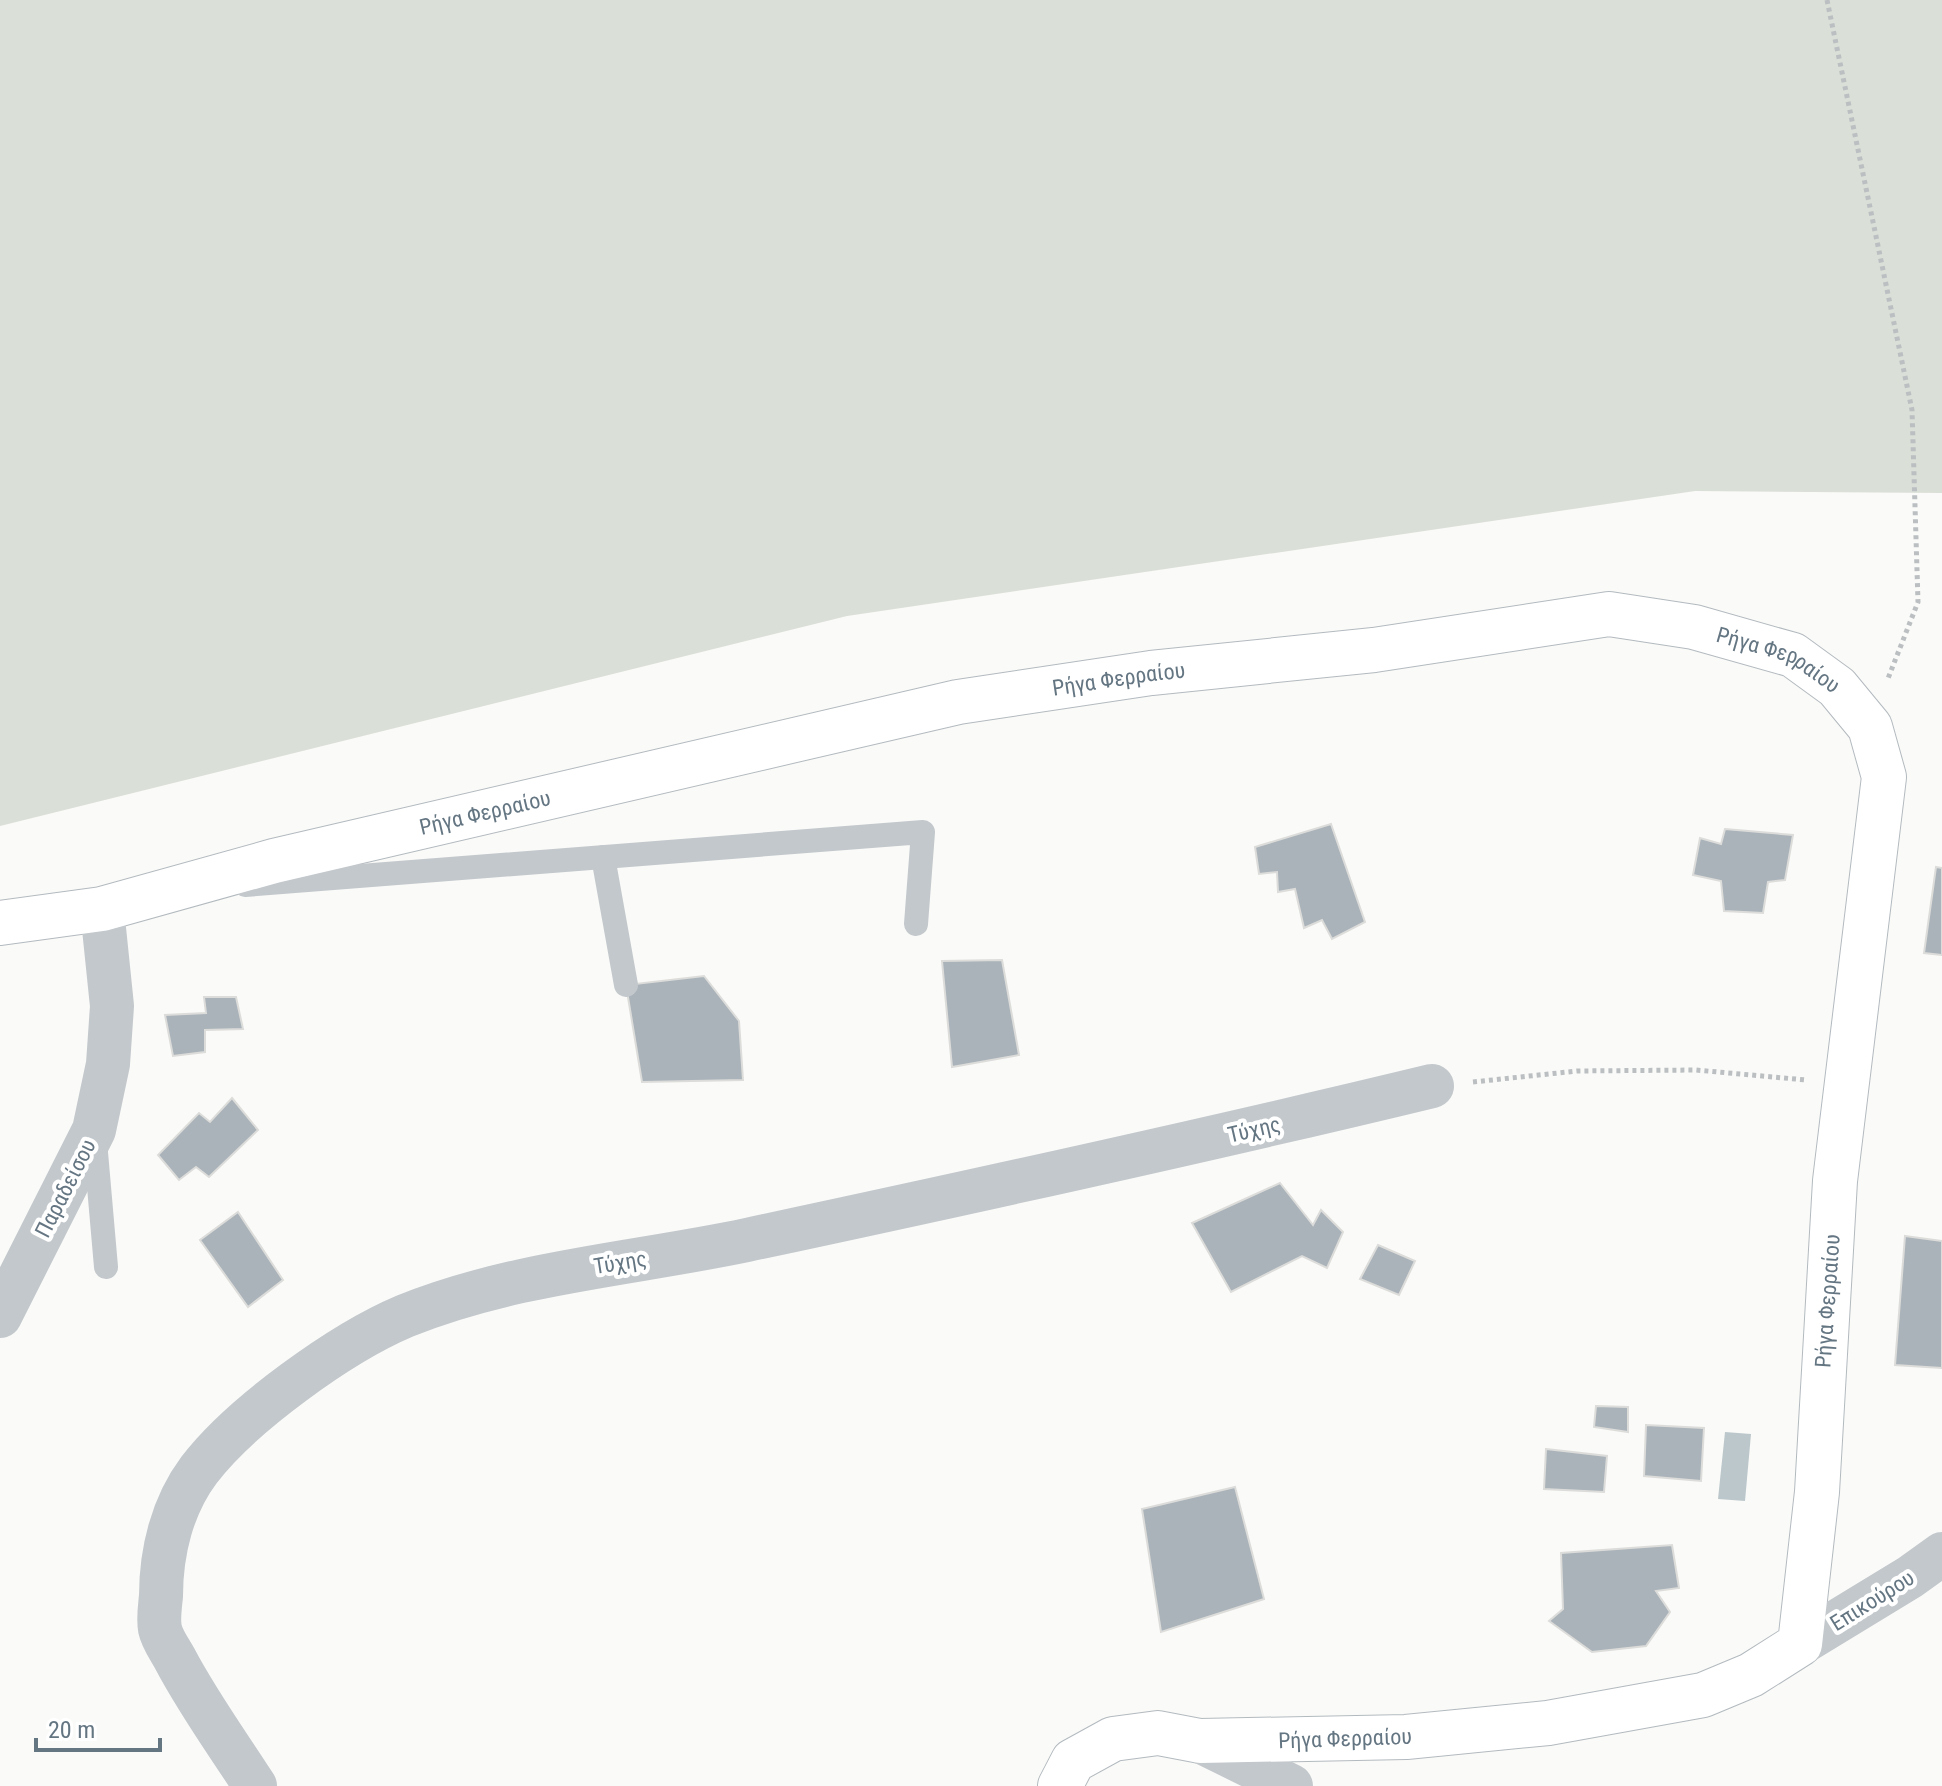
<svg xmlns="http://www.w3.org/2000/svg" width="1942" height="1786" viewBox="0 0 1942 1786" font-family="'Roboto Condensed',sans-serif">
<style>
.green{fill:#dadfd7}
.water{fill:#bbc7cb}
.building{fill:#aab3b9;stroke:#dcdcda;stroke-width:2}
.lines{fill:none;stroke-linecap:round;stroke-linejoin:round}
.secondary-casing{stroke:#b3babf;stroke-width:46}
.path{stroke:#bbbfc2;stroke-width:5;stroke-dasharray:4 4;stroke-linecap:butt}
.lane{stroke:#c3c8cc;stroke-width:24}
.street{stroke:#c3c8cc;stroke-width:44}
.secondary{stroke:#fff;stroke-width:44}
.labels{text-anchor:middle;stroke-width:8;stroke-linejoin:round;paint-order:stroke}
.street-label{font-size:22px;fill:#657683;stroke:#fff}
</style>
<rect width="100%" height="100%" fill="#fafaf8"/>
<!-- green -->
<path class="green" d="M0,0H1942V493L1695,491L847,616L0,826Z"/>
<!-- water -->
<path class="water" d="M1725,1432L1751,1434L1745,1501L1718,1499Z"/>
<!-- building -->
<g class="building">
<path d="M1331,824L1365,922L1332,939L1322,920L1304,928L1295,889L1278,892L1277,872L1259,874L1255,847Z"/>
<path d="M1725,829L1793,835L1785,880L1768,882L1763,913L1724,911L1721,881L1693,875L1700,838L1721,844Z"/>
<path d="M1936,867L1942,868V955L1924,953Z"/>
<path d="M1002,960L1019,1055L952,1067L942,961Z"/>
<path d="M704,976L739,1021L743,1080L642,1082L626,985Z"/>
<path d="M204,997H236L243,1029L205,1030V1052L173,1056L165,1015L206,1013Z"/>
<path d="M232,1098L258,1130L209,1177L196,1167L179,1180L158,1155L199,1113L210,1122Z"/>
<path d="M1280,1183L1313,1225L1321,1210L1343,1232L1327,1268L1302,1256L1231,1292L1192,1223Z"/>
<path d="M238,1212L283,1280L248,1307L200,1240Z"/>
<path d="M1905,1236L1942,1241V1368L1895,1365Z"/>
<path d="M1378,1245L1415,1261L1399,1295L1360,1279Z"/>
<path d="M1596,1406L1628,1407V1432L1594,1427Z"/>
<path d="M1646,1425L1704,1428L1701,1481L1644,1476Z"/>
<path d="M1546,1449L1607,1456L1604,1492L1544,1489Z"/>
<path d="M1235,1487L1264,1599L1161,1632L1142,1509Z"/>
<path d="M1672,1545L1679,1588L1656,1591L1670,1612L1646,1646L1592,1652L1549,1621L1563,1609L1561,1553Z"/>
</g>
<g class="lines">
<!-- secondary casing -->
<g class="secondary-casing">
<g id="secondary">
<path id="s1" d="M0,923L102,909L274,861L958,702L1151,673L1374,650L1609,614L1694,627L1793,655L1837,687L1870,727L1884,777L1835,1181L1817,1492L1800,1644L1751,1675L1703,1695L1548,1723L1406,1737L1200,1741L1158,1733L1113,1739L1073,1761L1060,1786"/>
</g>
</g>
<!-- path -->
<g class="path">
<path d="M1827,0L1912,410L1918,602L1887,681"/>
<path d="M1473,1082L1577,1071L1696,1070L1806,1080"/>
</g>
<!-- lane -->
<g class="lane">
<path d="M603,857L626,985"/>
<path d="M245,885L923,832L916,924"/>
<path d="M95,1141L106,1267"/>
</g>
<!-- street -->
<g class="street">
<path d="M0,1316L94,1130L108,1064L112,1006L102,909"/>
<path d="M1800,1644L1910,1577L1942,1554"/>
<path d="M1200,1741L1291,1786"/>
<path d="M255,1786C228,1744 198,1703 175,1659C170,1650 162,1639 160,1629C158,1619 160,1606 161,1596C161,1552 172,1506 199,1470C241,1415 341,1343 405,1316C514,1272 633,1264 747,1240C976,1191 1205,1141 1432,1086"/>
</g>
<!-- secondary -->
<use href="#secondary" class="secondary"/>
</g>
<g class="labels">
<!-- street labels -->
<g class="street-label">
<text dy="8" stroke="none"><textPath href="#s1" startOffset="1818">Ρήγα Φερραίου</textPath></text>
<text dy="8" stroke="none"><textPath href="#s1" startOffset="1146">Ρήγα Φερραίου</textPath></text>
<text dy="8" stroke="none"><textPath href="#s1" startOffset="498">Ρήγα Φερραίου</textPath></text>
<text transform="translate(1254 1129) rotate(-13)" y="8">Τύχης</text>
<text transform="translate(65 1188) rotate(-63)" y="8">Παραδείσου</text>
<text transform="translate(620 1262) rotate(-9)" y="8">Τύχης</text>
<text transform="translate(1827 1301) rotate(-86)" y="8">Ρήγα Φερραίου</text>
<text transform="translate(1872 1600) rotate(-32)" y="8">Επικούρου</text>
<text transform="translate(1345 1738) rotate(-2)" y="8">Ρήγα Φερραίου</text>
</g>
</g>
<!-- scale -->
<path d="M36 1738v12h124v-12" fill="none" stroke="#657683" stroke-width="4"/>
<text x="48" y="1738" font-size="24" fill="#657683" stroke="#ffffff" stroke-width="6" paint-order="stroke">20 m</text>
</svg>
